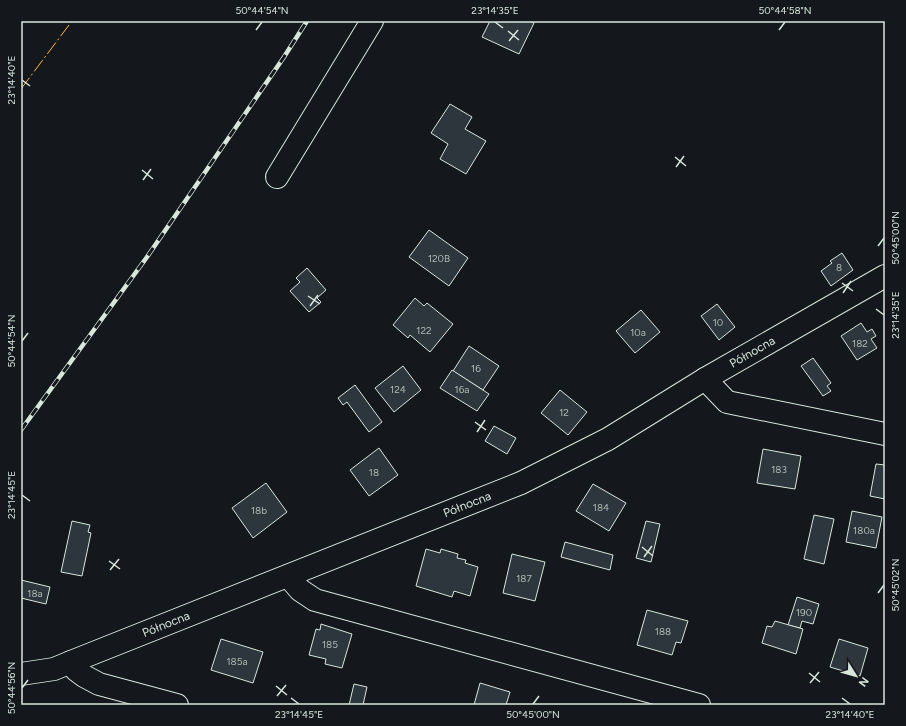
<svg xmlns="http://www.w3.org/2000/svg" width="906" height="726" viewBox="0 0 906 726" font-family="Figtree,sans-serif">
<style>
.building{fill:#2c363c;stroke:#d8e6dc}
.lines{fill:none;stroke-linecap:round;stroke-linejoin:round}
.minor-casing{stroke:#d8e6dc;stroke-width:24}
.minor{stroke:#14181c;stroke-width:22}
.rail-casing{stroke:#d8e6dc;stroke-width:4.5}
.rail{stroke:#14181c;stroke-width:3;stroke-dasharray:9;stroke-linecap:butt}
.power{stroke:#ffb74d;stroke-width:1;stroke-dasharray:14 3 2 3;stroke-linecap:butt}
.ticks{fill:none;stroke:#d8e6dc;stroke-width:1.5}
.labels{text-anchor:middle;stroke-width:3;stroke-linejoin:round;paint-order:stroke}
.number-label{font-size:10px;fill:#adbab4}
.street-label{font-size:12px;fill:#d8e6dc;stroke:#14181c}
.neatline{fill:none;stroke:#d8e6dc;stroke-width:1.5}
.ticks-label{font-size:10px;text-anchor:middle;fill:#d8e6dc}
</style>
<rect width="100%" height="100%" fill="#14181c"/>
<!-- building -->
<g class="building">
<path d="M490,21H530L534,23L519,54L482,37Z"/>
<path d="M450,104L472,117L465,129L486,141L466,174L440,159L448,144L431,133Z"/>
<path d="M429,230L468,258L449,286L409,257Z"/>
<path d="M842,253L853,270L831,286L821,271L832,263L830,261Z"/>
<path d="M307,268L326,290L317,298L321,302L309,312L290,291L300,282L296,278Z"/>
<path d="M415,298L424,306L427,303L453,324L430,352L410,335L408,338L393,325Z"/>
<path d="M717,304L735,327L719,340L701,316Z"/>
<path d="M641,310L660,332L635,353L616,331Z"/>
<path d="M861,323L867,332L872,329L876,336L871,339L877,348L857,360L841,336Z"/>
<path d="M469,346L499,366L483,390L453,371Z"/>
<path d="M813,358L831,383L827,386L831,391L823,396L801,366Z"/>
<path d="M403,366L421,390L394,412L375,388Z"/>
<path d="M452,370L489,394L477,411L440,388Z"/>
<path d="M355,385L382,422L369,432L347,402L343,405L338,398Z"/>
<path d="M560,390L587,412L568,435L541,413Z"/>
<path d="M494,426L516,438L507,454L485,441Z"/>
<path d="M379,448L398,475L369,496L350,470Z"/>
<path d="M763,449L801,456L795,489L757,483Z"/>
<path d="M876,464L885,465V499L870,496Z"/>
<path d="M266,483L287,512L253,538L232,508Z"/>
<path d="M593,484L626,503L609,531L576,511Z"/>
<path d="M852,511L882,517L876,548L846,542Z"/>
<path d="M814,515L834,519L824,564L804,559Z"/>
<path d="M72,521L90,525L88,532L91,533L82,576L61,572Z"/>
<path d="M646,521L660,524L651,562L636,558Z"/>
<path d="M565,542L613,555L610,570L561,557Z"/>
<path d="M426,549L440,553L441,549L458,554L457,558L466,560L465,563L478,567L470,596L454,591L452,597L416,586Z"/>
<path d="M512,554L545,562L535,601L503,593Z"/>
<path d="M21,580L50,587L46,604L21,598Z"/>
<path d="M797,597L819,604L813,624L802,621L800,628L788,625Z"/>
<path d="M647,610L688,621L681,643L676,642L672,655L637,645Z"/>
<path d="M775,621L803,629L796,654L762,643L767,626L772,627Z"/>
<path d="M321,624L352,634L342,668L325,664L326,659L309,655L316,629L320,630Z"/>
<path d="M221,639L263,652L253,683L211,670Z"/>
<path d="M839,639L868,648L860,676L830,667Z"/>
<path d="M480,683L510,692L506,705H474Z"/>
<path d="M354,684L367,687L363,705H349Z"/>
</g>
<g class="lines">
<!-- minor casing -->
<g class="minor-casing">
<g id="minor">
<path d="M277,177L372,21"/>
<path d="M705,379L727,402L885,434"/>
<path d="M288,576L300,590L315,600L699,705"/>
<path d="M71,662L76,670L84,676L99,684L177,705"/>
<path id="s1" d="M21,674L54,669L71,662L521,483L608,439L705,379L885,276"/>
</g>
</g>
<!-- minor -->
<use href="#minor" class="minor"/>
<!-- rail casing -->
<g class="rail-casing">
<path id="rail" d="M21,430L147,257L284,57L307,21"/>
</g>
<!-- rail -->
<use href="#rail" class="rail"/>
<!-- power -->
<path class="power" d="M21,89L72,21"/>
</g>
<!-- ticks -->
<path class="ticks" d="M495,22L503,28M256,30L262,22M779,30L785,22M508,31L519,40M509,41L518,30M22,80L30,86M675,157L686,166M676,167L684,156M142,170L153,179M143,180L151,169M878,246L884,238M842,283L853,291M843,293L851,281M308,296L320,304M310,306L318,295M876,309L884,315M22,341L28,333M475,422L486,430M477,432L485,420M22,495L30,501M642,547L653,556M644,557L652,546M109,561L120,569M110,570L119,559M878,593L884,585M809,673L820,682M810,683L819,672M276,686L287,695M22,688L28,680M277,696L286,685M291,698L299,704M842,698L850,704M533,704L539,696"/>
<g class="labels">
<!-- number labels -->
<g class="number-label">
<text x="439" y="262">120B</text>
<text x="839" y="271">8</text>
<text x="718" y="326">10</text>
<text x="424" y="334">122</text>
<text x="638" y="336">10a</text>
<text x="860" y="347">182</text>
<text x="476" y="372">16</text>
<text x="398" y="393">124</text>
<text x="462" y="393">16a</text>
<text x="564" y="416">12</text>
<text x="779" y="473">183</text>
<text x="374" y="476">18</text>
<text x="601" y="511">184</text>
<text x="259" y="514">18b</text>
<text x="864" y="534">180a</text>
<text x="524" y="582">187</text>
<text x="35" y="597">18a</text>
<text x="804" y="616">190</text>
<text x="663" y="635">188</text>
<text x="330" y="648">185</text>
<text x="237" y="665">185a</text>
</g>
<!-- street labels -->
<g class="street-label">
<text dy="4" stroke="none"><textPath href="#s1" startOffset="802">Północna</textPath></text>
<text dy="4" stroke="none"><textPath href="#s1" startOffset="478">Północna</textPath></text>
<text dy="4" stroke="none"><textPath href="#s1" startOffset="154">Północna</textPath></text>
</g>
</g>
<!-- border -->
<rect width="906" height="726" fill="none" stroke="#14181c" stroke-width="44"/>
<!-- north arrow -->
<g transform="translate(856 676) rotate(127)" stroke="#14181c" stroke-width="3" paint-order="stroke">
<path d="M0-3L7 15L0 10L-7 15Z" fill="#d8e6dc"/>
<text y="-6" font-size="11" font-weight="bold" text-anchor="middle" fill="#d8e6dc">N</text>
</g>
<rect x="22" y="22" width="862" height="682" class="neatline"/>
<g class="ticks-label">
<text x="262" y="14">50°44'54"N</text>
<text x="495" y="14">23°14'35"E</text>
<text x="785" y="14">50°44'58"N</text>
<text transform="translate(11 80) rotate(-90)" y="4">23°14'40"E</text>
<text transform="translate(895 238) rotate(-90)" y="4">50°45'00"N</text>
<text transform="translate(895 315) rotate(-90)" y="4">23°14'35"E</text>
<text transform="translate(11 341) rotate(-90)" y="4">50°44'54"N</text>
<text transform="translate(11 495) rotate(-90)" y="4">23°14'45"E</text>
<text transform="translate(895 585) rotate(-90)" y="4">50°45'02"N</text>
<text transform="translate(11 688) rotate(-90)" y="4">50°44'56"N</text>
<text x="299" y="718">23°14'45"E</text>
<text x="533" y="718">50°45'00"N</text>
<text x="850" y="718">23°14'40"E</text>
</g>
</svg>
